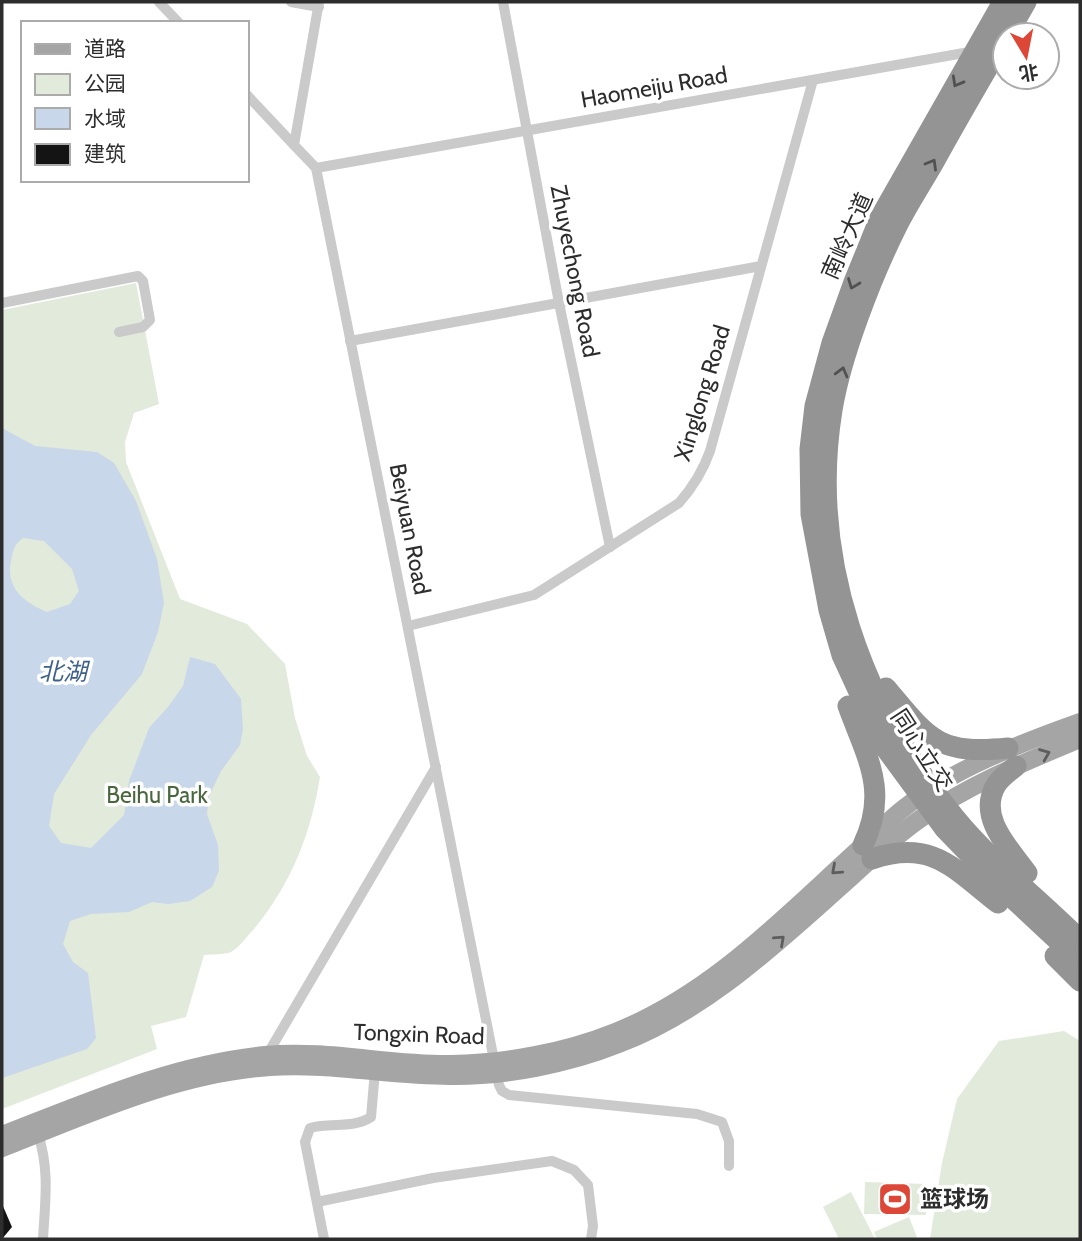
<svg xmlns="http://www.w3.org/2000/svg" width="1082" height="1241" viewBox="0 0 1082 1241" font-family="Cabin,'Noto Sans SC',sans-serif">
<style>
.green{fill:#e1eadb}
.water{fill:#c8d7e9;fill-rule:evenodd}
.building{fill:#141414}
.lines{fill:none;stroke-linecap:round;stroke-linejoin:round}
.street{stroke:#cacaca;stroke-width:10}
.primary{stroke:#a5a5a5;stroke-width:18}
.highway{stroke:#949494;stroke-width:21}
.oneway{stroke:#515151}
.oneway2{stroke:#5d5d5d}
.labels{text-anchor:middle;stroke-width:7;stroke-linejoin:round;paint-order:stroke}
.street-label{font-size:23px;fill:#2d2d2d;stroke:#fff}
.park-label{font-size:23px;fill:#49663d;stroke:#fff}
.poi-label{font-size:23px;font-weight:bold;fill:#2d2d2d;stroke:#fff;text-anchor:start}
.water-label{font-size:24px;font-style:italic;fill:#40618b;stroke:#fff}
</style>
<rect width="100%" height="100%" fill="#fff"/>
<!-- green -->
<g class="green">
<path d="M136,283L159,404L134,413L125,442L126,462L180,599L247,624L285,664L295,718L307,756L320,777C311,834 291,884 254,929C248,935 239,948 231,952C224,955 212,954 204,955L186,1017L151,1026L157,1049L2,1109V310Z"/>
<path d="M1064,1031L1080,1041V1239H930L942,1163L957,1099L999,1041Z"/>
<path d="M865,1182L926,1184V1215L864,1214Z"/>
<path d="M851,1192L875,1239H839L823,1207Z"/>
<path d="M909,1217L917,1237L912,1239H877L874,1232Z"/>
</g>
<!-- water -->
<path class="water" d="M2,428L35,446L97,452L114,463L136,501L157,559L164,603L158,632L142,674L91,735L54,794L49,826L61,843L91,848L124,815L129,781L149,728L168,707L183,686L190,657L215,664L241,699L243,729L240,745L221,771L209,796L207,814L218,845L219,871L212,887L190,901L168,904L152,902L129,912L91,914L70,921L63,944L73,962L88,973L96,1038L87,1049L2,1078ZM23,538L44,541L72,569L79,591L70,604L47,612C22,601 4,587 12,556C14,547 16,543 23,538Z"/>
<!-- building -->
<path class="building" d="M2,1204L12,1227L2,1239Z"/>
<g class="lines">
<!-- street -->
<g class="street">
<path d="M159,2L179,23"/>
<path d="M291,2L319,7"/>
<path d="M319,2L294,145L316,168L499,1085L502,1091L509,1095L697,1114L722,1122L729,1141V1166"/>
<path d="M503,2L559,303L610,547"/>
<path d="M247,95L294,145"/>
<path d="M316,168L975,51"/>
<path d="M2,303L138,276L143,281L150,320L143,327L119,332"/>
<path d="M350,341L761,266"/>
<path d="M408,626L534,595L679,503C693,487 703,471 710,451L813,80"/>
<path d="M267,1055L436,767"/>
<path d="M38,1134C50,1171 45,1202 43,1239"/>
<path d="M317,1202L433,1178L552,1161L574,1170L588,1185L593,1226L591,1239"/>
<path d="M324,1239L305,1142L310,1128C331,1122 353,1129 371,1117L375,1071"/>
</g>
<!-- primary -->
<g class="primary">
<path d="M2,1135C87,1102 173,1064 265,1055C327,1049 389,1065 451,1064C506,1063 565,1052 615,1032C711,994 784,917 859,849C875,835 890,818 908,805C955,768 1024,742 1080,722"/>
<path d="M2,1148C87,1115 177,1073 270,1067C330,1063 390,1076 449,1076C504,1077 569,1064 619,1044C708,1010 777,943 847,881C870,860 894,837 920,819C968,785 1025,762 1080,739"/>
</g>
<!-- highway -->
<g class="highway">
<path d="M1003,2L880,218L854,282L832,343L815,406L810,449L811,514L829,610L842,655L884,746L945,829L1007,893L1080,961"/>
<path d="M1007,35L1026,2"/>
<path d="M1005,38C981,79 957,120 934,162C922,183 908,204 897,226C872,276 841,355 832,410C808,558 862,705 955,818C992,863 1039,899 1080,940"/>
<path d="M886,688C929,739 937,755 1008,748"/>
<path d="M848,706C867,758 889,791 863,845"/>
<path d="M1016,766C1010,771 1001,777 996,785C977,817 1009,848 1027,873"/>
<path d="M872,859C932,839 953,868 998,903"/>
<path d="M1055,956L1080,981"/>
</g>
</g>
<!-- one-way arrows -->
<defs><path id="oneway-chevron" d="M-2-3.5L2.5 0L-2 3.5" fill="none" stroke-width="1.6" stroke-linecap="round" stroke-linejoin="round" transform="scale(1.75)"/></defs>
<g class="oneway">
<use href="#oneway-chevron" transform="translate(957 82) rotate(119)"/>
<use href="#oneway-chevron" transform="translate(932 164) rotate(-60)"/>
<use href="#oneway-chevron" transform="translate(853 284) rotate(111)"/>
<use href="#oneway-chevron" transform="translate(842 372) rotate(-75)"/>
</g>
<g class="oneway2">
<use href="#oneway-chevron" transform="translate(1045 754) rotate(-22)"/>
<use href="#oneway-chevron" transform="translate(836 870) rotate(138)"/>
<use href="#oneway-chevron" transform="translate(780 940) rotate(-42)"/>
</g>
<!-- icons -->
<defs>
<g id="stadium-square" transform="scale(1.75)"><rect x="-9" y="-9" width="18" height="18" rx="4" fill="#dc4737" stroke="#fff"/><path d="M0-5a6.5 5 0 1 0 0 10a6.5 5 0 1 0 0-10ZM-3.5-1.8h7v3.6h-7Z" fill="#fff"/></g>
</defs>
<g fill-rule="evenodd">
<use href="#stadium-square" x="895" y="1199"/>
</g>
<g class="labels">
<!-- street labels -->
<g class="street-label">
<text transform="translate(654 87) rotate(-10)" y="8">Haomeiju Road</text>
<text transform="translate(847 236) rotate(-66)" y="8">南岭大道</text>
<text transform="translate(575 271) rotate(79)" y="8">Zhuyechong Road</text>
<text transform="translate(702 393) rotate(-73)" y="8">Xinglong Road</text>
<text transform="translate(410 529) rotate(79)" y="8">Beiyuan Road</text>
<text transform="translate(922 750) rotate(57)" y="8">同心立交</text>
<text transform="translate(419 1034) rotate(2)" y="8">Tongxin Road</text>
</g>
<!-- park labels -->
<g class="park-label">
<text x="157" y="803">Beihu Park</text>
</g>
<!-- poi labels -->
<g class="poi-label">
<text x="920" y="1207">篮球场</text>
</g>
<!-- water labels -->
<g class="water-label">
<text x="63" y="680">北湖</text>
</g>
</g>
<!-- border -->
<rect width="1082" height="1241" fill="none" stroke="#2d2d2d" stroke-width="7"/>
<!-- legend -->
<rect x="21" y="21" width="228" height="161" fill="#ffffff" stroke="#ababab" stroke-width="2"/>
<rect x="35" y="44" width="35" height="10" fill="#a5a5a5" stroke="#ababab" stroke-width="2"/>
<text x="84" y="56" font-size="21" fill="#2d2d2d">道路</text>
<rect x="35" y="74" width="35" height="21" fill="#e1eadb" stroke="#ababab" stroke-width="2"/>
<text x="84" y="91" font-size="21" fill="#2d2d2d">公园</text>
<rect x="35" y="108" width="35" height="21" fill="#c8d7e9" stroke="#ababab" stroke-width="2"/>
<text x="84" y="126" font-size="21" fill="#2d2d2d">水域</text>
<rect x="35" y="144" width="35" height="21" fill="#141414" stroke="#ababab" stroke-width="2"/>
<text x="84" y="161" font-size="21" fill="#2d2d2d">建筑</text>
<!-- north arrow -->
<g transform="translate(1026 56) rotate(170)"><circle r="33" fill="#ffffff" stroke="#ababab" stroke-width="2"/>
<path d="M0-5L12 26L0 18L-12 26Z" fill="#dc4737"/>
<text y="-10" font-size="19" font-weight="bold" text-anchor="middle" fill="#2d2d2d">北</text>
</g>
</svg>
